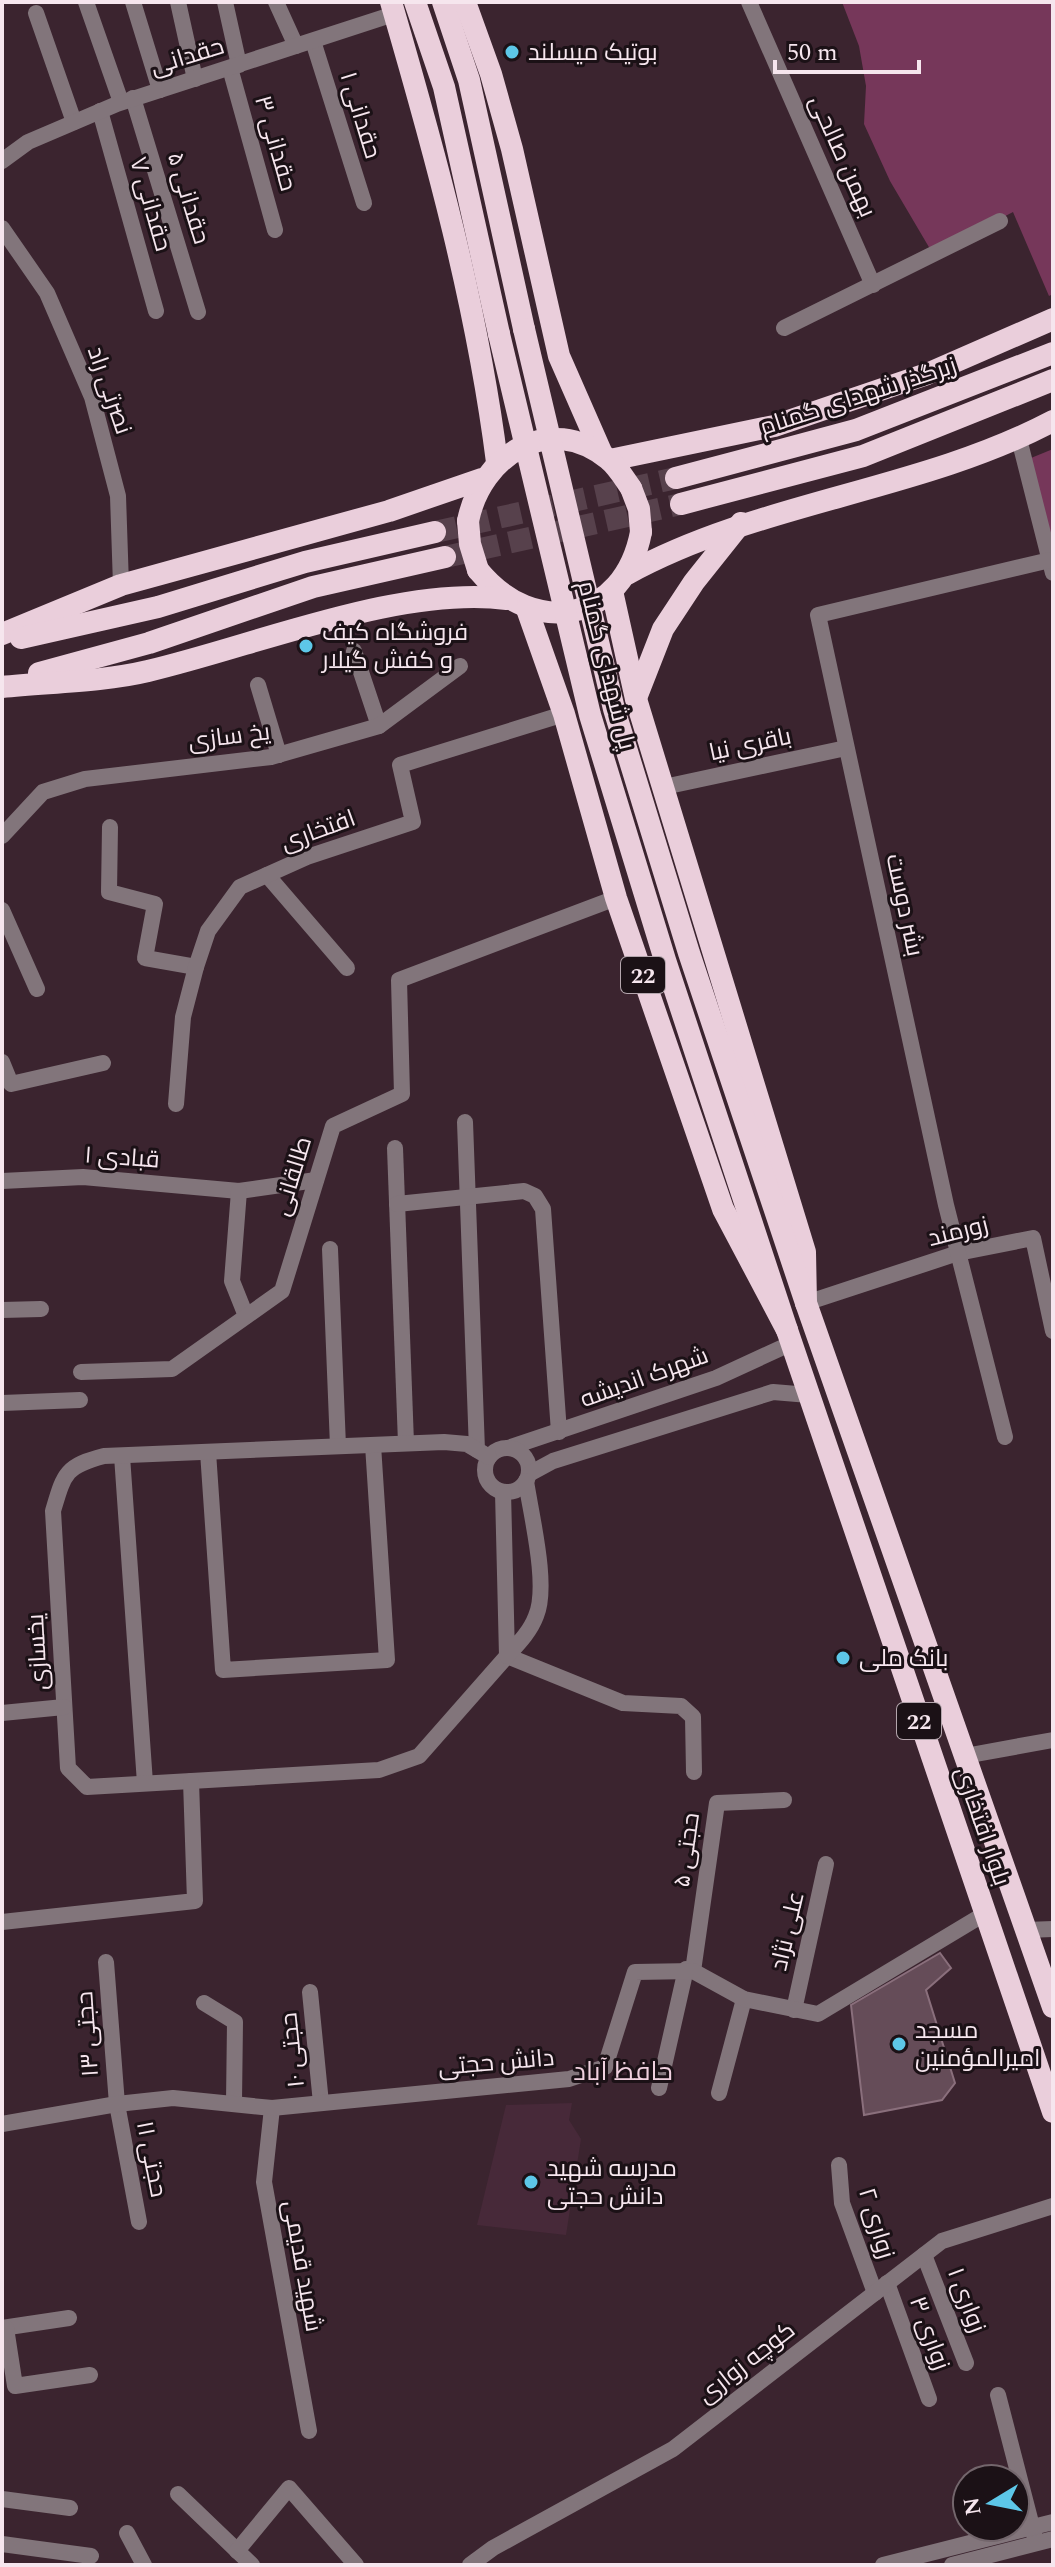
<svg xmlns="http://www.w3.org/2000/svg" width="1055" height="2567" viewBox="0 0 1055 2567" font-family="Spectral,Cairo,serif">
<style>
.built{fill:#472939}
.green{fill:#76375a}
.building{fill:#654c58;stroke:#8a6f7c;stroke-width:2}
.lines{fill:none;stroke-linecap:round;stroke-linejoin:round}
.trunk-tunnel{stroke:#57414c;stroke-width:22;stroke-dasharray:22 11;stroke-linecap:butt}
.minor{stroke:#82757b;stroke-width:16}
.tertiary{stroke:#82757b;stroke-width:16}
.trunk{stroke:#eacedb;stroke-width:22}
.trunk-bridge{stroke:#eacedb;stroke-width:22}
.poi-dot{fill:#5dc7e8;stroke:#1b1116;stroke-width:3}
.labels{text-anchor:middle;stroke-width:6;stroke-linejoin:round;paint-order:stroke}
.shield{fill:#1b1116;stroke:#b4a6ad;stroke-width:2}
.shield-label{font-size:22px;font-weight:bold;fill:#f6e6ee}
.poi-label{font-size:24px;fill:#f6e6ee;stroke:#1b1116;text-anchor:start}
.street-label{font-size:24px;fill:#f6e6ee;stroke:#1b1116}
.neighbourhood-label{font-size:26px;fill:#f0d1df;stroke:#1b1116}
</style>
<rect width="100%" height="100%" fill="#3b242f"/>
<!-- built -->
<path class="built" d="M572,2103L569,2120L581,2139L566,2235L477,2225L506,2105Z"/>
<!-- green -->
<g class="green">
<path d="M842,2H1053V294L1049,296L1013,212L933,254L890,181L864,124L866,86L859,46Z"/>
<path d="M1053,449V532L1050,533L1031,458Z"/>
</g>
<!-- building -->
<path class="building" d="M940,1953L951,1968L926,1990L955,2083L942,2100L864,2115L851,2005Z"/>
<g class="lines">
<!-- trunk-tunnel -->
<g class="trunk-tunnel">
<path d="M435,532L676,478"/>
<path d="M445,557L681,504"/>
</g>
<!-- minor -->
<g class="minor">
<path d="M86,2L121,102"/>
<path d="M133,2L160,90"/>
<path d="M178,2L195,79"/>
<path d="M225,2L239,65"/>
<path d="M276,2L296,46"/>
<path d="M749,2L873,285"/>
<path d="M36,13L74,122"/>
<path d="M313,41L364,203"/>
<path d="M230,68L275,230"/>
<path d="M133,98L198,312"/>
<path d="M100,111L156,311"/>
<path d="M2,161L28,142L117,104L394,14"/>
<path d="M2,228L47,293L92,397L118,496L121,585"/>
<path d="M784,328L1000,221"/>
<path d="M1019,439L1053,573"/>
<path d="M354,651L379,726"/>
<path d="M258,685L279,755"/>
<path d="M664,787L846,748"/>
<path d="M110,827L109,892L155,904L145,958L196,967"/>
<path d="M2,836L43,792L85,779L271,757L379,726L460,666"/>
<path d="M267,875L347,968"/>
<path d="M2,910L37,989"/>
<path d="M2,1062L11,1084L103,1063"/>
<path d="M176,1104L183,1017L196,967L208,931L240,887L307,857L413,822L400,765L564,714"/>
<path d="M465,1122L477,1450"/>
<path d="M395,1148L406,1443"/>
<path d="M2,1181L83,1177L239,1191L316,1180"/>
<path d="M239,1191L232,1281L246,1316"/>
<path d="M397,1204L524,1191L535,1196L543,1209L559,1432"/>
<path d="M330,1249L338,1446"/>
<path d="M806,1303L958,1253L1033,1238L1053,1331"/>
<path d="M2,1310L41,1309"/>
<path d="M81,1372L172,1369L282,1291L333,1126L402,1094L399,980L616,898"/>
<path d="M2,1403L80,1400"/>
<path d="M1005,1437L946,1205L818,615L1050,560"/>
<path d="M508,1448L716,1378L792,1343"/>
<circle cx="507" cy="1470" r="22"/>
<path d="M208,1452L223,1670L387,1660L373,1445"/>
<path d="M122,1456L145,1783"/>
<path d="M489,1457L467,1444L444,1442L104,1456C65,1466 64,1474 53,1511L68,1768L87,1787L379,1770L419,1756L507,1656L623,1703L681,1706L693,1717L694,1772"/>
<path d="M529,1474L553,1461L773,1392L809,1395"/>
<path d="M503,1492L507,1656C518,1644 530,1632 536,1616C549,1586 531,1515 526,1481"/>
<path d="M2,1713L64,1707"/>
<path d="M965,1756L1053,1740"/>
<path d="M2,1922L195,1901L191,1781"/>
<path d="M1026,1930L1053,1929"/>
<path d="M106,1962L117,2104L139,2222"/>
<path d="M693,1971L717,1803L784,1800"/>
<path d="M310,1992L321,2103"/>
<path d="M204,2003L235,2022L234,2102"/>
<path d="M794,2010L826,1864"/>
<path d="M659,2088L686,1969"/>
<path d="M719,2093L744,1999"/>
<path d="M272,2108L264,2182L309,2431"/>
<path d="M839,2165L842,2203L875,2293"/>
<path d="M924,2255L966,2363"/>
<path d="M887,2283L929,2399"/>
<path d="M2,2328L69,2318"/>
<path d="M6,2328L15,2386L90,2375"/>
<path d="M998,2395L1035,2538"/>
<path d="M178,2494L252,2565"/>
<path d="M2,2499L70,2508"/>
<path d="M127,2533L144,2565"/>
<path d="M2,2544L91,2556"/>
<path d="M237,2551L289,2488L356,2565"/>
<path d="M470,2565L493,2548L673,2449L942,2241L1053,2206"/>
</g>
<!-- tertiary -->
<g class="tertiary">
<path d="M2,2124L117,2104L173,2098L272,2108L569,2079L605,2067L635,1972L693,1971L744,1999L818,2014L986,1913"/>
<path d="M883,2565L1053,2522"/>
<path d="M952,2565L1053,2539"/>
</g>
<!-- trunk -->
<g class="trunk">
<path d="M391,2C435,153 477,305 497,462"/>
<path d="M415,2L444,87L499,334"/>
<path d="M443,2L469,80L524,329"/>
<path d="M465,2L491,74L512,149L559,356L602,454"/>
<path d="M610,460L774,426L927,374L1053,319"/>
<path d="M676,478L856,430L1053,353"/>
<path d="M681,504L863,456L1053,380"/>
<path d="M468,521C481,456 549,411 608,459C617,466 624,478 631,488"/>
<path d="M478,570C534,639 624,622 641,532"/>
<path d="M627,574C760,501 918,492 1053,421"/>
<path d="M612,591L636,699L805,1252L806,1303L1053,2007"/>
<path d="M527,609L564,714L616,898L723,1209L787,1330L1053,2112"/>
<path d="M2,634L121,585L389,511L482,479"/>
<path d="M21,638L158,607L305,562L435,532"/>
<path d="M39,673L149,643L313,587L445,557"/>
<path d="M2,687C50,682 102,682 148,671C255,646 400,585 507,599"/>
<path d="M636,698L663,629L694,582L741,523"/>
</g>
<!-- trunk-bridge -->
<g class="trunk-bridge">
<path d="M524,329L614,709L689,953L806,1303"/>
<path d="M499,334L590,715L665,960L787,1330"/>
<path d="M631,488L639,509L641,532"/>
<path d="M468,521L470,544L478,570"/>
</g>
</g>
<!-- markers -->
<g class="poi-dot">
<circle cx="512" cy="52" r="8"/>
<circle cx="306" cy="646" r="8"/>
<circle cx="843" cy="1658" r="8"/>
<circle cx="899" cy="2044" r="8"/>
<circle cx="531" cy="2182" r="8"/>
</g>
<g class="labels">
<!-- shield labels -->
<g class="shield">
<rect x="621" y="957" width="44" height="36" rx="6"/>
<rect x="897" y="1703" width="44" height="36" rx="6"/>
</g>
<g class="shield-label">
<text x="643" y="983">22</text>
<text x="919" y="1729">22</text>
</g>
<!-- poi labels -->
<g class="poi-label">
<text x="528" y="60">بوتیک میسلند</text>
<text x="322" y="640">فروشگاه کیف<tspan x="322" dy="28">و کفش گیلار</tspan></text>
<text x="859" y="1666">بانک ملی</text>
<text x="915" y="2038">مسجد<tspan x="915" dy="28">امیرالمؤمنین</tspan></text>
<text x="547" y="2176">مدرسه شهید<tspan x="547" dy="28">دانش حجتی</tspan></text>
</g>
<!-- street labels -->
<g class="street-label">
<text transform="translate(187 56) rotate(-17)" y="8">حقدانی</text>
<text transform="translate(361 115) rotate(73)" y="8">حقدانی ۱</text>
<text transform="translate(276 143) rotate(74)" y="8">حقدانی ۳</text>
<text transform="translate(843 156) rotate(66)" y="8">بهمن صالحی</text>
<text transform="translate(189 198) rotate(73)" y="8">حقدانی ۵</text>
<text transform="translate(151 204) rotate(74)" y="8">حقدانی ۷</text>
<text transform="translate(110 390) rotate(71)" y="8">نصرتی راد</text>
<text transform="translate(858 396) rotate(-18)" y="8">زیرگذر شهدای گمنام</text>
<text transform="translate(607 665) rotate(76)" y="8">پل شهدای گمنام</text>
<text transform="translate(229 736) rotate(-7)" y="8">یخ سازی</text>
<text transform="translate(750 744) rotate(-12)" y="8">باقری نیا</text>
<text transform="translate(318 830) rotate(-20)" y="8">افتخاری</text>
<text transform="translate(905 905) rotate(78)" y="8">بشر دوست</text>
<text transform="translate(122 1157) rotate(4)" y="8">قبادی ۱</text>
<text transform="translate(292 1176) rotate(-73)" y="8">طالقانی</text>
<text transform="translate(958 1231) rotate(-14)" y="8">زورمند</text>
<text transform="translate(644 1377) rotate(-20)" y="8">شهرک اندیشه</text>
<text transform="translate(37 1652) rotate(-93)" y="8">یخسازی</text>
<text transform="translate(983 1826) rotate(71)" y="8">بلوار افتخاری</text>
<text transform="translate(686 1850) rotate(-82)" y="8">حجتی ۵</text>
<text transform="translate(787 1931) rotate(-77)" y="8">علی نژاد</text>
<text transform="translate(87 2034) rotate(-94)" y="8">حجتی ۱۳</text>
<text transform="translate(292 2050) rotate(-96)" y="8">حجتی ۱۰</text>
<text transform="translate(496 2062) rotate(-5)" y="8">دانش حجتی</text>
<text transform="translate(152 2159) rotate(79)" y="8">حجتی ۱۱</text>
<text transform="translate(877 2223) rotate(73)" y="8">زواری ۲</text>
<text transform="translate(303 2266) rotate(80)" y="8">شهید قدیمی</text>
<text transform="translate(967 2300) rotate(69)" y="8">زواری ۱</text>
<text transform="translate(930 2333) rotate(70)" y="8">زواری ۳</text>
<text transform="translate(746 2362) rotate(-38)" y="8">کوچه زواری</text>
</g>
<!-- neighbourhood labels -->
<g class="neighbourhood-label">
<text x="623" y="2080">حافظ آباد</text>
</g>
</g>
<!-- border -->
<rect width="1055" height="2567" fill="none" stroke="#f6e6ee" stroke-width="8"/>
<!-- north arrow -->
<g transform="translate(991 2503) rotate(260)"><circle r="38" fill="#1b1116" stroke="#73666c" stroke-width="2"/>
<path d="M0-6L14 30L0 20L-14 30Z" fill="#5dc7e8"/>
<text y="-12" font-size="22" font-weight="bold" text-anchor="middle" fill="#f6e6ee">N</text>
</g>
<!-- scale -->
<path d="M775 60v12h144v-12" fill="none" stroke="#f6e6ee" stroke-width="4"/>
<text x="787" y="60" font-size="24" fill="#f6e6ee" stroke="#1b1116" stroke-width="6" paint-order="stroke">50 m</text>
</svg>
